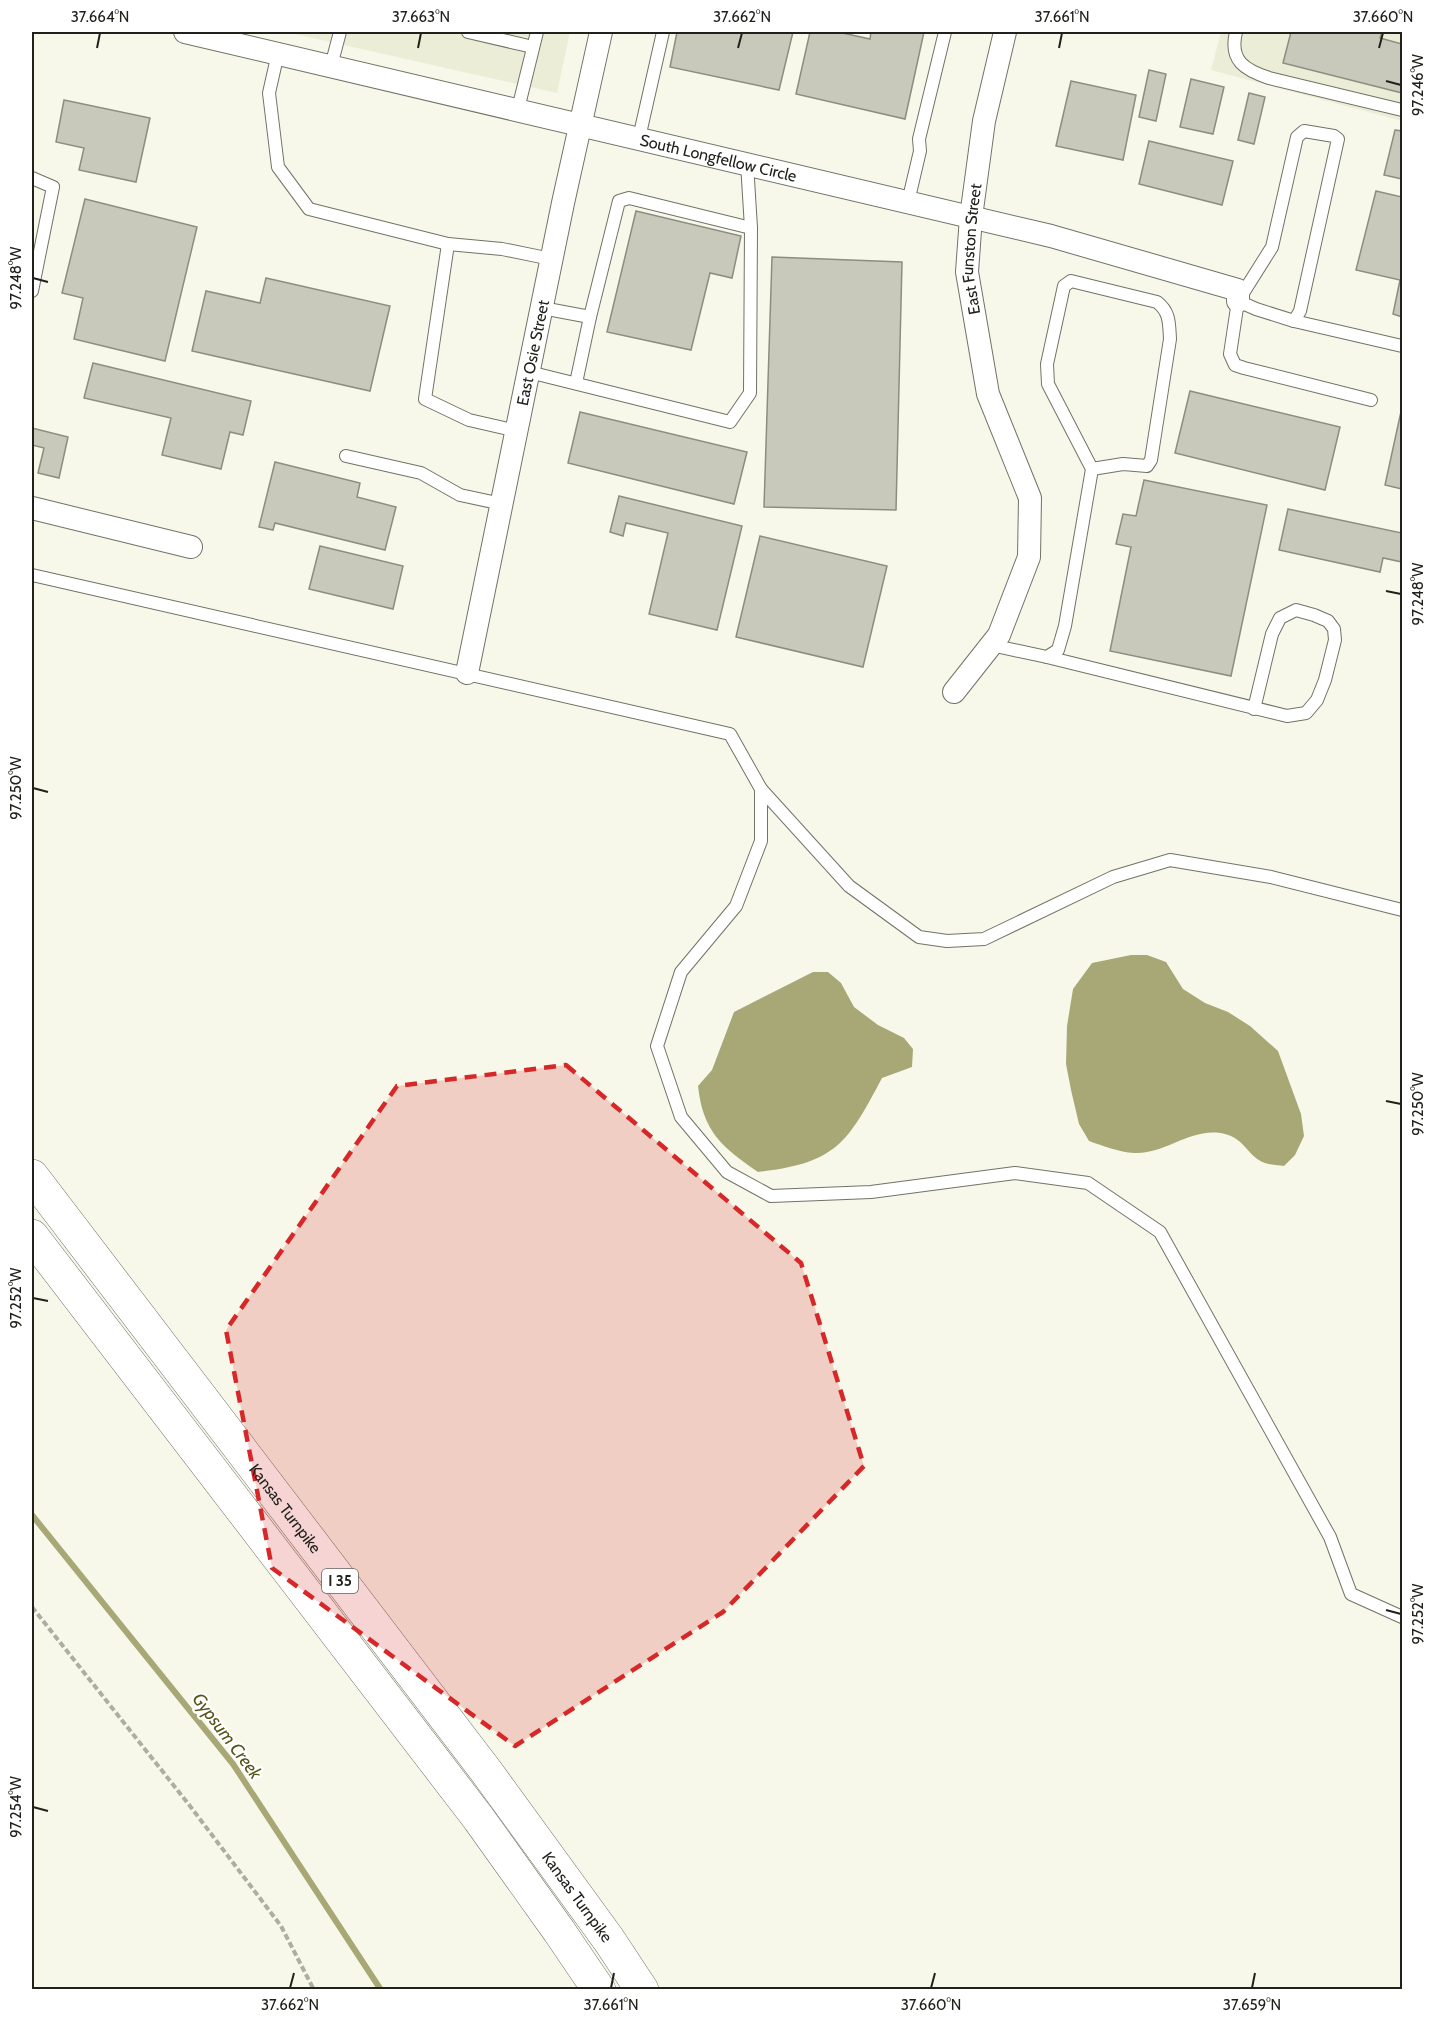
<svg xmlns="http://www.w3.org/2000/svg" width="1434" height="2021" viewBox="0 0 1434 2021" font-family="Cabin,sans-serif">
<style>
.built{fill:#ecedd7}
.water{fill:#a7a876}
.lines{fill:none;stroke-linecap:round;stroke-linejoin:round}
.stream{stroke:#a7a876;stroke-width:6}
.building{fill:#c8c9bb;stroke:#8c8d80;stroke-width:1.5}
.service-casing{stroke:#727366;stroke-width:14}
.minor-casing{stroke:#727366;stroke-width:24}
.motorway-casing{stroke:#727366;stroke-width:34}
.path{stroke:#adaea3;stroke-width:4;stroke-dasharray:6 3;stroke-linecap:butt}
.service{stroke:#fff;stroke-width:12}
.minor{stroke:#fff;stroke-width:22}
.motorway{stroke:#fff;stroke-width:33}
.marked{fill:#d62828;fill-opacity:0.2;stroke:#d62828;stroke-width:4.5;stroke-dasharray:12 8;stroke-linejoin:round}
.ticks{fill:none;stroke:#21211c;stroke-width:2}
.labels{text-anchor:middle;stroke-width:4.5;stroke-linejoin:round;paint-order:stroke}
.shield{fill:#fff;stroke:#646460;stroke-width:1.5}
.shield-label{font-size:15px;font-weight:bold;fill:#21211c}
.street-label{font-size:16px;fill:#21211c;stroke:#fff}
.water-label{font-size:18px;font-style:italic;fill:#54551a;stroke:#fff}
.neatline{fill:none;stroke:#21211c;stroke-width:2}
.ticks-label{font-size:15px;text-anchor:middle;fill:#21211c}
</style>
<rect width="100%" height="100%" fill="#f7f8ea"/>
<!-- built -->
<g class="built">
<path d="M286,32H570L557,93Z"/>
<path d="M1221,32H1402V121L1211,70Z"/>
</g>
<!-- water -->
<g class="water">
<path d="M1131,955H1147L1166,962L1183,989L1205,1003L1228,1012L1250,1026L1278,1051L1301,1114L1304,1136L1295,1155L1284,1166C1278,1165 1271,1165 1265,1163C1248,1157 1244,1138 1225,1134C1191,1126 1166,1155 1134,1153C1119,1152 1103,1146 1089,1141L1079,1124L1071,1090L1066,1064L1067,1026L1073,989L1092,963Z"/>
<path d="M813,972H828L841,983L854,1007L878,1025L904,1038L913,1049L912,1067L882,1078C847,1144 836,1163 758,1172C722,1147 703,1132 698,1086L712,1070L734,1012Z"/>
</g>
<g class="lines">
<!-- stream -->
<path class="stream" d="M32,1515L233,1764L381,1990"/>
</g>
<!-- building -->
<g class="building">
<path d="M677,32H793L779,90L670,67Z"/>
<path d="M810,32H838L870,39L871,32H924L905,119L796,94Z"/>
<path d="M1291,32H1382L1380,38L1402,44V93L1283,63Z"/>
<path d="M1149,70L1166,74L1156,121L1139,117Z"/>
<path d="M1191,79L1224,87L1213,134L1180,127Z"/>
<path d="M1071,81L1136,95L1123,160L1056,146Z"/>
<path d="M1249,93L1265,97L1254,144L1238,140Z"/>
<path d="M64,100L150,118L136,182L79,170L84,148L56,142Z"/>
<path d="M1395,130L1402,131V179L1384,175Z"/>
<path d="M1149,141L1233,161L1222,205L1139,184Z"/>
<path d="M1376,191L1402,197V317L1393,314L1400,280L1356,270Z"/>
<path d="M85,199L197,227L165,361L74,339L83,298L62,293Z"/>
<path d="M636,211L741,236L732,278L710,273L691,350L607,332Z"/>
<path d="M772,257L902,262L896,510L764,507Z"/>
<path d="M266,278L390,306L370,391L192,351L206,291L260,303Z"/>
<path d="M93,363L251,401L243,435L230,432L221,469L162,455L171,418L84,398Z"/>
<path d="M1190,391L1340,427L1325,490L1175,453Z"/>
<path d="M1402,407V489L1385,485Z"/>
<path d="M580,412L747,452L734,504L568,463Z"/>
<path d="M32,428L68,437L59,478L38,473L44,448L32,445Z"/>
<path d="M275,462L360,483L357,497L396,507L385,550L275,523L273,530L259,527Z"/>
<path d="M1144,480L1267,505L1231,676L1110,651L1131,547L1116,544L1123,514L1136,516Z"/>
<path d="M619,496L742,526L717,630L649,614L668,533L626,523L623,536L610,532Z"/>
<path d="M1288,509L1402,533V562L1383,558L1380,572L1279,550Z"/>
<path d="M760,536L887,566L863,667L736,637Z"/>
<path d="M320,546L403,566L393,609L309,589Z"/>
</g>
<g class="lines">
<!-- service casing -->
<g class="service-casing">
<g id="service">
<path d="M468,32L533,47"/>
<path d="M1236,32C1229,61 1245,70 1269,78L1402,110"/>
<path d="M278,53L269,93L278,167L309,209L448,244L502,249L551,259"/>
<path d="M331,66L340,32"/>
<path d="M518,109L537,32"/>
<path d="M639,138L663,32"/>
<path d="M32,178L53,187L32,291"/>
<path d="M908,202L920,151L919,139L945,32"/>
<path d="M448,244L425,399L469,420L517,431"/>
<path d="M1238,301L1256,309L1294,321L1300,311L1338,139L1334,136L1304,131L1297,137L1272,247L1238,301L1230,354L1235,365L1244,368L1371,400"/>
<path d="M542,308L590,317"/>
<path d="M1294,321L1402,346"/>
<path d="M529,372L730,422L750,393L751,228L747,163"/>
<path d="M576,383L590,317L619,201L629,198L751,228"/>
<path d="M346,456L421,473L460,495L502,504"/>
<path d="M32,575L730,734L761,789L849,886L919,937L947,941L984,939L1113,877L1170,860L1271,877L1402,910"/>
<path d="M991,645L1047,657L1058,650L1065,626L1092,469L1048,384L1047,364L1064,286L1071,281L1157,302C1170,312 1169,323 1170,339L1151,460L1147,466L1123,464L1092,469"/>
<path d="M1047,657L1287,716L1306,713L1317,700L1325,680L1335,640L1334,629L1328,621L1314,615L1296,610L1280,618L1272,634L1254,709"/>
<path d="M761,789V841L736,906L681,972L657,1046L681,1117L727,1172L771,1196L871,1192L1015,1173L1088,1183L1160,1232L1330,1537L1351,1594L1402,1617"/>
</g>
</g>
<!-- minor casing -->
<g class="minor-casing">
<g id="minor">
<path id="s1" d="M185,32L1051,236L1238,290V301"/>
<path d="M32,508L191,547"/>
<path id="s2" d="M467,673L563,203L601,32"/>
<path id="s3" d="M954,692L999,635L1029,557L1030,498L988,394L967,272L971,217L984,121L1005,32"/>
</g>
</g>
<!-- motorway casing -->
<g class="motorway-casing">
<g id="motorway">
<path id="s4" d="M32,1176L486,1771L609,1940L642,1990"/>
<path d="M32,1236L479,1819L559,1931L599,1990"/>
</g>
</g>
<!-- path -->
<path class="path" d="M32,1607L190,1806L281,1926L314,1990"/>
<!-- service -->
<use href="#service" class="service"/>
<!-- minor -->
<use href="#minor" class="minor"/>
<!-- motorway -->
<use href="#motorway" class="motorway"/>
</g>
<!-- marked area -->
<path class="marked" d="M566,1065L801,1263L864,1466L723,1612L515,1746L272,1568L226,1330L397,1086Z"/>
<!-- ticks -->
<path class="ticks" d="M97,48L100,33M418,48L421,33M738,48L742,33M1059,48L1062,33M1379,48L1383,33M1386,81L1401,85M33,278L48,282M1386,591L1401,594M33,788L48,792M1386,1101L1401,1104M33,1298L48,1301M1386,1610L1401,1614M33,1807L48,1811M290,1988L294,1973M611,1988L614,1973M931,1988L935,1973M1252,1988L1255,1973"/>
<g class="labels">
<!-- shield labels -->
<rect class="shield" x="322" y="1569" width="36" height="24" rx="4.5"/>
<g class="shield-label">
<text x="340" y="1586">I 35</text>
</g>
<!-- street labels -->
<g class="street-label">
<text dy="6" stroke="none"><textPath href="#s1" startOffset="548">South Longfellow Circle</textPath></text>
<text dy="6" stroke="none"><textPath href="#s3" startOffset="474">East Funston Street</textPath></text>
<text dy="6" stroke="none"><textPath href="#s2" startOffset="327">East Osie Street</textPath></text>
<text dy="6" stroke="none"><textPath href="#s4" startOffset="418">Kansas Turnpike</textPath></text>
<text dy="6" stroke="none"><textPath href="#s4" startOffset="904">Kansas Turnpike</textPath></text>
</g>
<!-- water labels -->
<g class="water-label">
<text transform="translate(227 1736) rotate(53)" y="6">Gypsum Creek</text>
</g>
</g>
<!-- border -->
<rect width="1434" height="2021" fill="none" stroke="#ffffff" stroke-width="66"/>
<rect x="33" y="33" width="1368" height="1955" class="neatline"/>
<g class="ticks-label">
<text x="100" y="22">37.664°N</text>
<text x="421" y="22">37.663°N</text>
<text x="742" y="22">37.662°N</text>
<text x="1062" y="22">37.661°N</text>
<text x="1383" y="22">37.660°N</text>
<text transform="translate(1418 85) rotate(-90)" y="5">97.246°W</text>
<text transform="translate(16 278) rotate(-90)" y="5">97.248°W</text>
<text transform="translate(1418 594) rotate(-90)" y="5">97.248°W</text>
<text transform="translate(16 788) rotate(-90)" y="5">97.250°W</text>
<text transform="translate(1418 1104) rotate(-90)" y="5">97.250°W</text>
<text transform="translate(16 1298) rotate(-90)" y="5">97.252°W</text>
<text transform="translate(1418 1614) rotate(-90)" y="5">97.252°W</text>
<text transform="translate(16 1807) rotate(-90)" y="5">97.254°W</text>
<text x="290" y="2010">37.662°N</text>
<text x="611" y="2010">37.661°N</text>
<text x="931" y="2010">37.660°N</text>
<text x="1252" y="2010">37.659°N</text>
</g>
</svg>
